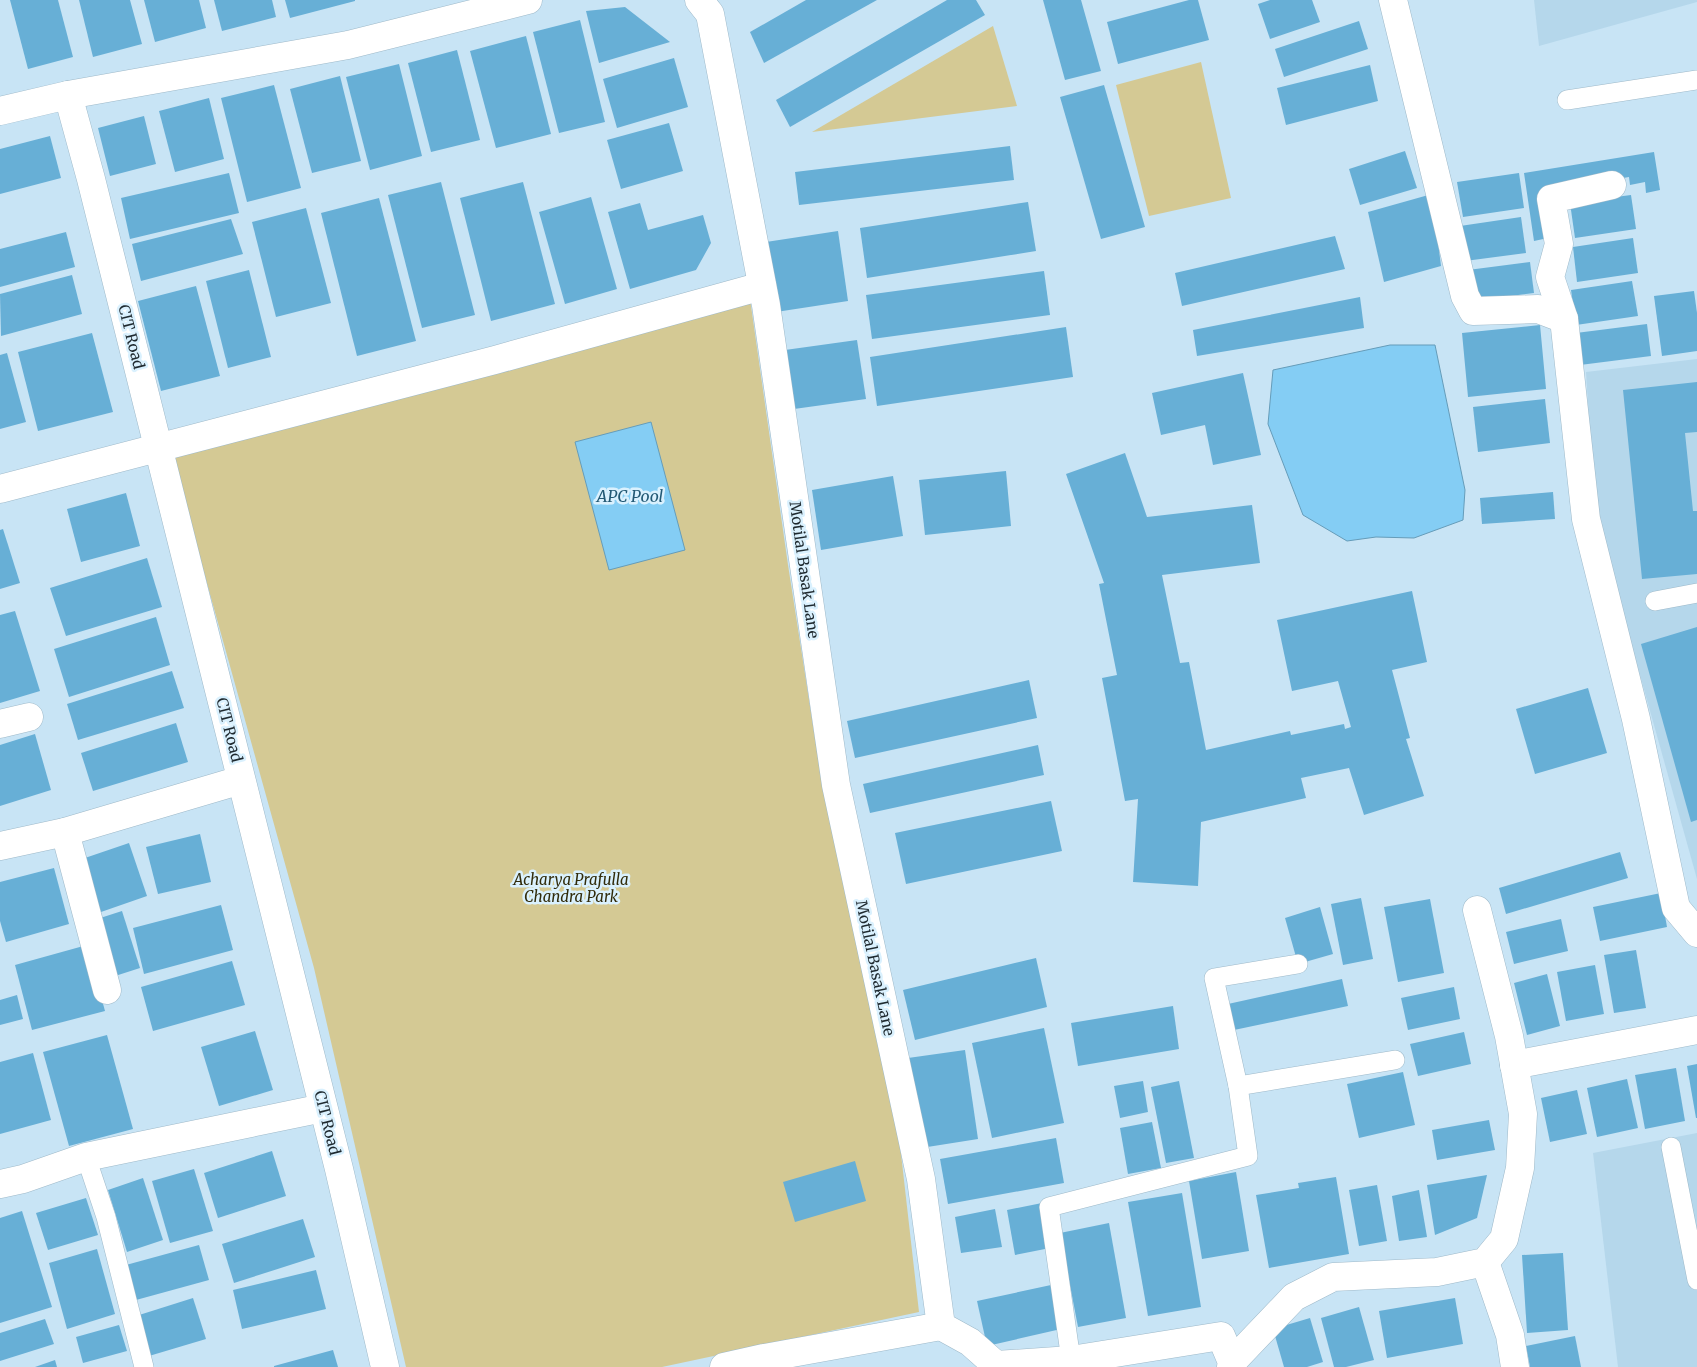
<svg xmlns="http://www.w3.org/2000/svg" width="1697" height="1367" viewBox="0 0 1697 1367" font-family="Merriweather,serif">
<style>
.built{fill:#b5d7eb}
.green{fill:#d4c994}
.water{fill:#84cdf4;stroke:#659cb9}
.building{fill:#67afd6}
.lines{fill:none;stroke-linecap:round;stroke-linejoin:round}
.lane-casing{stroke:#9eb9c9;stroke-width:20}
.street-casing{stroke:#9eb9c9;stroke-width:29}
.lane{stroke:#fff;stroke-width:19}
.street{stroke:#fff;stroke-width:28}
.labels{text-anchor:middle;stroke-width:5;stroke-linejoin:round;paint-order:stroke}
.street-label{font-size:15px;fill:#1e292f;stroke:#daf1fe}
.park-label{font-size:15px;font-style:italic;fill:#312b0a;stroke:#daf1fe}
.water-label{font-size:16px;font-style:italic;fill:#225975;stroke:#daf1fe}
</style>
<rect width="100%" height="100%" fill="#c8e4f5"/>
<!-- built -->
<g class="built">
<path d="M1534,0H1697V2L1539,46Z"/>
<path d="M1697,359V879L1595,514L1586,372Z"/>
<path d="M1697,1133V1367H1618L1593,1153Z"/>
</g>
<!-- green -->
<g class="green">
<path d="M993,26L1017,106L812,132Z"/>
<path d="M1201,62L1231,198L1149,216L1116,85Z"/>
<path d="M750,299L788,565L822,783L896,1110L919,1312L662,1367H406L314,968L171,454Z"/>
</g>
<!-- water -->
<g class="water">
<path d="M1390,345H1435L1465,490L1463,520L1414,538L1376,537L1347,541L1303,515L1268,424L1273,370Z"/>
<path d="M651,422L685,550L609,570L575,442Z"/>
</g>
<!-- building -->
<g class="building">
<path d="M10,0H58L73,57L28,69Z"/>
<path d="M79,0H130L142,44L93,57Z"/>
<path d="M144,0H199L206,28L155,42Z"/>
<path d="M214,0H272L276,17L222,31Z"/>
<path d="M285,0H355V1L290,18Z"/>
<path d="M806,0H877L764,63L750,32Z"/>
<path d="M947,0H976L985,15L790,127L776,100Z"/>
<path d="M1043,0H1081L1101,71L1065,80Z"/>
<path d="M1189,0H1198L1209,40L1118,64L1107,22Z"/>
<path d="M1270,0H1312L1320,22L1270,39L1258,4Z"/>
<path d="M625,7L670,42L599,63L586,11Z"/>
<path d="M580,20L605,122L559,133L533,32Z"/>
<path d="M1359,21L1368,49L1284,77L1275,49Z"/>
<path d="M526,36L551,134L496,148L470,51Z"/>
<path d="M457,50L480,140L431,152L408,63Z"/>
<path d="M674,58L688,107L617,128L603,79Z"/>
<path d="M399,64L422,156L370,170L346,77Z"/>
<path d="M1370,65L1378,101L1286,125L1277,88Z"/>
<path d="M340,76L361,161L312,173L290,89Z"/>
<path d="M274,85L301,188L247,202L221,98Z"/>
<path d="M1104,85L1145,227L1101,239L1060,97Z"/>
<path d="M209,98L224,159L175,172L159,111Z"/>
<path d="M144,116L156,164L110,176L98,128Z"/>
<path d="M669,123L683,171L621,189L607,140Z"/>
<path d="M50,136L61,178L0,194V149Z"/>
<path d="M1010,146L1014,180L799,205L795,172Z"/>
<path d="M1405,151L1417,188L1360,205L1349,169Z"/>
<path d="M1654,152L1660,190L1646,193L1645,182L1630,185L1629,177L1540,192L1548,238L1534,241L1524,173Z"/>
<path d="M229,173L239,213L130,239L121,198Z"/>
<path d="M1519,173L1524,208L1463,217L1457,182Z"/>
<path d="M441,182L475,315L422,328L388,195Z"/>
<path d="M523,182L555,304L491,321L460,198Z"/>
<path d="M1432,194L1441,266L1384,282L1368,212Z"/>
<path d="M1631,195L1636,229L1575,238L1570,203Z"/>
<path d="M591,197L617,289L565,304L539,212Z"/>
<path d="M379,198L416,341L357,356L321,213Z"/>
<path d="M1028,202L1036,251L867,278L860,228Z"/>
<path d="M640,203L648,230L703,215L711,243L696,270L630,289L608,212Z"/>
<path d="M306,208L331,303L276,317L252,222Z"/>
<path d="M1521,217L1526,253L1465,261L1460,226Z"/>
<path d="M231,219L243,254L141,281L132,244Z"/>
<path d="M838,231L848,301L776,312L766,242Z"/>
<path d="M66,232L75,267L0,287V249Z"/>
<path d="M1335,236L1345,269L1182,306L1175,273Z"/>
<path d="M1633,238L1638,273L1577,282L1573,247Z"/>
<path d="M1530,262L1534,293L1471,301L1468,270Z"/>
<path d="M249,270L271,357L228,368L206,281Z"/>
<path d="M1044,271L1050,315L872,339L866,295Z"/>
<path d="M72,275L82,314L1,336L0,294Z"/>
<path d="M1632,281L1638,316L1576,325L1571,290Z"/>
<path d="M196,286L220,376L161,391L138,301Z"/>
<path d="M1694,291L1697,313V351L1662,356L1654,296Z"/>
<path d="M1360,297L1364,328L1197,356L1193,330Z"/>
<path d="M1647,324L1651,356L1580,365L1576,333Z"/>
<path d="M1540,325L1546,389L1468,397L1462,333Z"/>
<path d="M1066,327L1073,377L877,406L870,357Z"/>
<path d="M92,333L113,412L38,431L18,352Z"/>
<path d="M857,340L866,399L794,409L785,350Z"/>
<path d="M7,353L26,422L0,429V355Z"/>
<path d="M1243,373L1261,455L1213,465L1205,425L1161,435L1152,393Z"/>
<path d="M1697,382V432L1685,433L1693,511H1697V574L1642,579L1623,390Z"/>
<path d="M1545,399L1550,443L1478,452L1473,407Z"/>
<path d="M1125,453L1147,517L1252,505L1260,563L1162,575L1180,663L1189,662L1206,750L1290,731L1291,735L1344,724L1345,729L1351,727L1338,681L1292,691L1277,620L1412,591L1427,662L1392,670L1410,738L1406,739L1424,796L1364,815L1349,768L1301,778L1306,798L1201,822L1198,886L1133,882L1138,799L1125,801L1102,678L1117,675L1099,584L1104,583L1066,474Z"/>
<path d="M1006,471L1011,526L925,535L919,480Z"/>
<path d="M893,476L903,536L821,550L812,490Z"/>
<path d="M1553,492L1555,519L1482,524L1480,498Z"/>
<path d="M126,493L140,546L81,562L67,509Z"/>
<path d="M3,529L20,583L0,589V530Z"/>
<path d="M147,558L162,607L66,636L50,588Z"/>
<path d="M15,611L40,691L0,703V615Z"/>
<path d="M156,617L170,665L69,697L54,649Z"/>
<path d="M1697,627V820L1691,822L1641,644Z"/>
<path d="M172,671L184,708L78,740L67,704Z"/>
<path d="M1029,680L1037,718L855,758L847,721Z"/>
<path d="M1588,688L1607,753L1535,774L1516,709Z"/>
<path d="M176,723L188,762L93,791L81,753Z"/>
<path d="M35,734L51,790L0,806V745Z"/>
<path d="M1038,745L1044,775L870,813L863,784Z"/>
<path d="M1051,801L1062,851L906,884L895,833Z"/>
<path d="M200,834L211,882L158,894L146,847Z"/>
<path d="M129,843L147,896L101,912L82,859Z"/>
<path d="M1620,852L1628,878L1506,914L1499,888Z"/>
<path d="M54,868L69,924L6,942L0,921V882Z"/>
<path d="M1661,893L1667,927L1600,941L1593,907Z"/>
<path d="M1361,898L1373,959L1343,965L1331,904Z"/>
<path d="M1430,899L1444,973L1398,982L1384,907Z"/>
<path d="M221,905L233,950L144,974L133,928Z"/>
<path d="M1320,907L1333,954L1298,964L1285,918Z"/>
<path d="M122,911L140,968L112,977L94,920Z"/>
<path d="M1561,919L1568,951L1514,964L1506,932Z"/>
<path d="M87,945L105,1011L32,1030L15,965Z"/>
<path d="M1636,950L1646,1008L1614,1013L1604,955Z"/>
<path d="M1036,958L1047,1007L915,1040L903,990Z"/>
<path d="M232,961L245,1005L153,1031L141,987Z"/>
<path d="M1595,965L1604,1014L1566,1021L1557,972Z"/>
<path d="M1547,974L1560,1026L1527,1035L1514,983Z"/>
<path d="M1342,979L1348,1006L1234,1030L1228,1004Z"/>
<path d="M1454,987L1460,1019L1408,1030L1401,998Z"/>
<path d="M17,995L23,1019L0,1025V1000Z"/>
<path d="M1173,1006L1179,1049L1078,1066L1071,1023Z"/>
<path d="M1044,1028L1064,1123L992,1138L972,1043Z"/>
<path d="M255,1031L273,1090L219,1106L201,1047Z"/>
<path d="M1464,1032L1471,1064L1418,1076L1410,1044Z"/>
<path d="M107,1035L133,1129L69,1146L43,1052Z"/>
<path d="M965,1050L978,1139L921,1148L908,1058Z"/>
<path d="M33,1053L51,1120L0,1134V1062Z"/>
<path d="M1697,1064V1118H1696L1687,1066Z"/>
<path d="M1676,1068L1685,1121L1645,1129L1635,1075Z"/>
<path d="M1403,1072L1415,1125L1359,1138L1347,1084Z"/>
<path d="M1627,1079L1638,1128L1597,1137L1587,1088Z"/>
<path d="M1143,1081L1148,1112L1120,1118L1114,1086Z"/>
<path d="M1179,1081L1194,1158L1166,1163L1151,1087Z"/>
<path d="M1577,1090L1587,1134L1550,1142L1541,1098Z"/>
<path d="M1489,1120L1495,1150L1437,1160L1432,1130Z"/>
<path d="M1152,1122L1161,1168L1128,1174L1120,1128Z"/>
<path d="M1056,1138L1064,1183L948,1204L940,1159Z"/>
<path d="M272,1151L286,1196L218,1218L204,1173Z"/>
<path d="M855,1161L866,1201L795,1222L783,1182Z"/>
<path d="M194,1169L213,1231L170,1243L152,1181Z"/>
<path d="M1236,1172L1249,1251L1202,1259L1189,1181Z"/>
<path d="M1487,1175L1477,1218L1435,1235L1427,1185Z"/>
<path d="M1336,1177L1349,1254L1269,1268L1256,1195L1299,1188L1298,1183Z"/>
<path d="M143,1178L163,1240L127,1252L108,1190Z"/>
<path d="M1377,1185L1387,1241L1359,1246L1349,1190Z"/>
<path d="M1419,1190L1427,1237L1399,1241L1392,1196Z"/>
<path d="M1182,1193L1201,1307L1148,1316L1128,1202Z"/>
<path d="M86,1198L98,1235L48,1250L36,1213Z"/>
<path d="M1042,1203L1050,1248L1015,1255L1007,1210Z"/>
<path d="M995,1209L1002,1247L961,1253L955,1217Z"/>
<path d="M22,1211L52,1307L0,1323V1218Z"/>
<path d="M303,1219L315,1257L234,1283L222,1244Z"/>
<path d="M1109,1223L1126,1318L1078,1327L1060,1233Z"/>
<path d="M199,1245L209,1280L136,1300L126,1265Z"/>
<path d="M97,1249L115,1314L67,1329L49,1263Z"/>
<path d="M1563,1253L1568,1330L1527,1333L1522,1255Z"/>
<path d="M316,1270L326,1309L242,1329L233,1290Z"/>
<path d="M1051,1285L1061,1329L987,1346L977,1301Z"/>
<path d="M193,1298L206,1339L149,1356L136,1316Z"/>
<path d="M1455,1298L1463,1344L1387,1358L1379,1311Z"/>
<path d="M1359,1307L1374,1360L1346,1367H1334L1321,1318Z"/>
<path d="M1310,1318L1323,1362L1307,1367H1284L1273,1329Z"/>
<path d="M45,1319L54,1344L0,1361V1333Z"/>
<path d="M119,1325L127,1351L83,1363L76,1337Z"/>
<path d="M1575,1336L1581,1367H1530L1526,1346Z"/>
<path d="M333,1350L338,1367H274V1366Z"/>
<path d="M55,1360L57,1367H35Z"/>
</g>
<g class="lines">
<!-- lane casing -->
<g class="lane-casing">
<g id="lane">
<path d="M1567,100L1697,80"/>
<path d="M1655,601L1697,593"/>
<path d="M1238,1086L1395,1060"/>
<path d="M1671,1147L1697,1280"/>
<path d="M86,1157L106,1217L144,1367"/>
<path d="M1071,1360L1049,1207L1248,1156L1238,1086L1214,978L1298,964"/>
</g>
</g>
<!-- street casing -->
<g class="street-casing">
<g id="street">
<path d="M699,0L710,14L766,305L836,785L921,1179L941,1326L970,1342L996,1365L1071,1360L1221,1336L1232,1362L1231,1367"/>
<path d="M1393,0L1465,296L1473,311L1538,309L1564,319L1586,519L1636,719L1676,908L1697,933"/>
<path d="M68,95L91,179L339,1169L385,1367"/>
<path d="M0,111L68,95L348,45L528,0"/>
<path d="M1564,319L1550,277L1559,244L1551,199L1612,185"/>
<path d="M0,489L495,360L762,286"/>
<path d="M0,724L29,717"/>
<path d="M65,832L107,990"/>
<path d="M0,846L65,832L241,780"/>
<path d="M1514,1065L1697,1030"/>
<path d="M0,1184L23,1179L86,1157L323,1108"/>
<path d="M1485,1262L1510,1335L1515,1367"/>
<path d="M1232,1362L1294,1297L1333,1277L1437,1272L1485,1262L1504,1239L1520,1168L1523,1114L1509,1036L1477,910"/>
<path d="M724,1367L764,1358L941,1326"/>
</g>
</g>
<!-- lane -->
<use href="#lane" class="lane"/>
<!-- street -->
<use href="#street" class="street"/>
</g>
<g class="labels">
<!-- street labels -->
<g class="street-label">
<text transform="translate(131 337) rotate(76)" y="5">CIT Road</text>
<text transform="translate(804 570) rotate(82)" y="5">Motilal Basak Lane</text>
<text transform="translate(229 730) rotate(76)" y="5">CIT Road</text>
<text transform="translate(875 968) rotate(78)" y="5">Motilal Basak Lane</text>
<text transform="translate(327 1123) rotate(76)" y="5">CIT Road</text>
</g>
<!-- park labels -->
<g class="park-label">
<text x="571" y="885">Acharya Prafulla<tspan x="571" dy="17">Chandra Park</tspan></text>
</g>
<!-- water labels -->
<g class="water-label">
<text x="630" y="502">APC Pool</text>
</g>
</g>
</svg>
